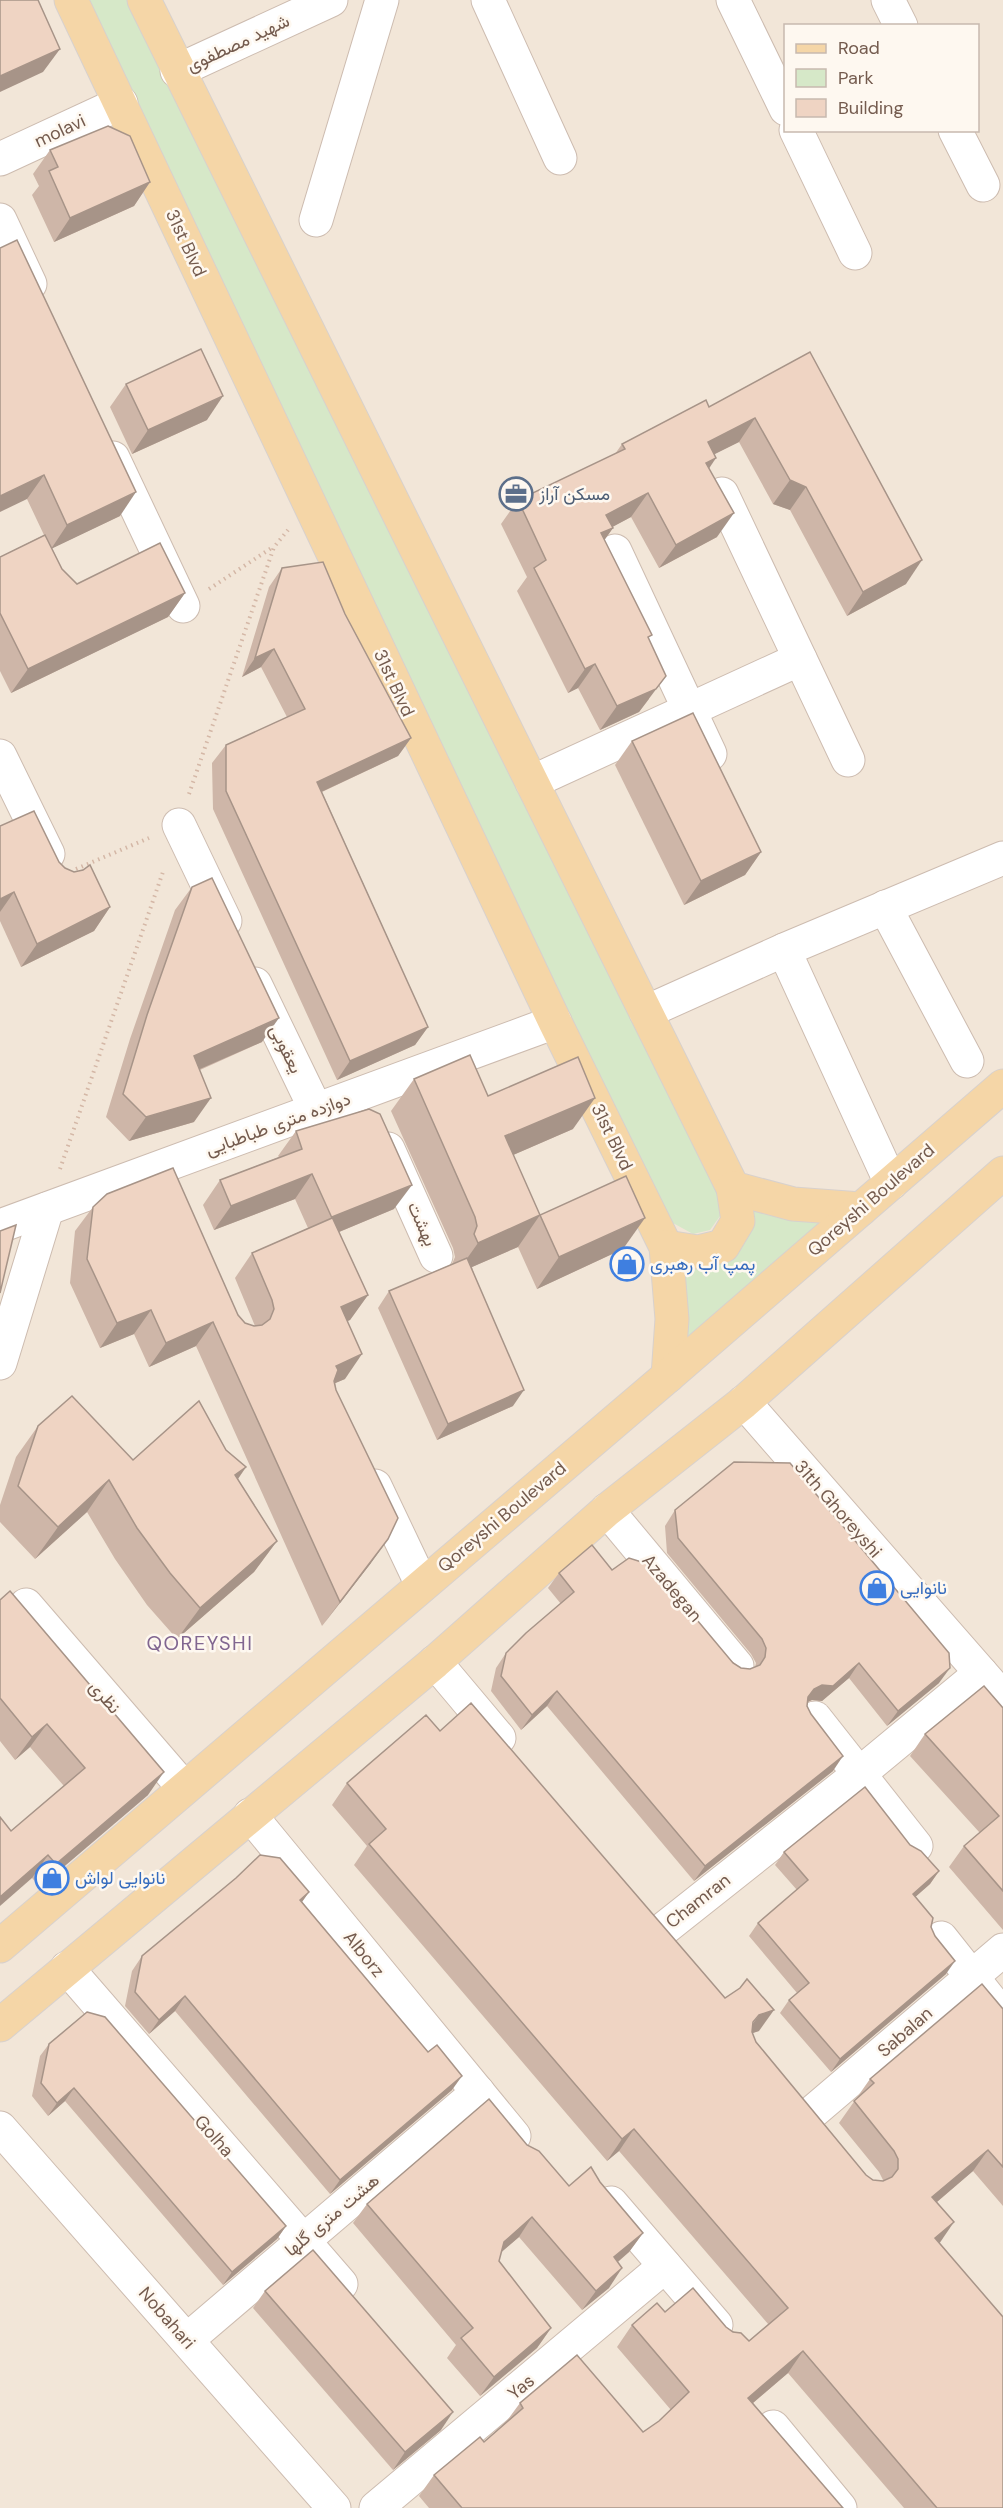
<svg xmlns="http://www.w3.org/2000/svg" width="1003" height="2508" viewBox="0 0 1003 2508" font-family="'DM Sans',Vazirmatn,sans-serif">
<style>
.residential{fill:#f2e6d8;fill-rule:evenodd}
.green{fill:#d6e8c8}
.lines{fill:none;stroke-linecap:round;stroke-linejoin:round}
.minor-casing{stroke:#cdbcb0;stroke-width:35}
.major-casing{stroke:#d8d1cd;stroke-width:35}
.path{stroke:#d4b7a6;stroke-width:4;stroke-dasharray:1.5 4.5;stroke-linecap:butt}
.minor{stroke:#fff;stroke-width:33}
.major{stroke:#f5d6a7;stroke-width:33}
.wall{fill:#ceb6a8}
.shaded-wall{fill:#a79488}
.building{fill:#efd4c3;stroke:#a79488;stroke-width:1.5}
.labels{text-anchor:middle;stroke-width:5;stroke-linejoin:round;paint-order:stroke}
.street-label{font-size:18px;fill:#745b4e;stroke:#fef8f0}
.service-label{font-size:18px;fill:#4e5e75;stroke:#fef8f0;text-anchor:start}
.shop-label{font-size:18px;fill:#366cbe;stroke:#fef8f0;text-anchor:start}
.neighbourhood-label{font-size:20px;letter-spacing:1.5px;fill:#816690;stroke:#fef8f0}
</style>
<rect width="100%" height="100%" fill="#fbf4ea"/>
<!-- residential -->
<path class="residential" d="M0,0H1003V2508H0ZM786,26H978V130H786Z"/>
<!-- green -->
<g class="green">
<path d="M77,0H136L717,1180L723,1212L710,1230L693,1234L673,1223L657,1204Z"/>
<path d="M744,1202L837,1217L679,1353L677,1259L721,1257Z"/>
</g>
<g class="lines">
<!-- minor casing -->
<g class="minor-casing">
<g id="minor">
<path d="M488,0L560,158"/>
<path d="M733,0L786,109"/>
<path d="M888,0L901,26"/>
<path d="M177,71L331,0"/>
<path d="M796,130L855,253"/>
<path d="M955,130L983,185"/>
<path d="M0,159L121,103"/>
<path d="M0,220L30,284"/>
<path d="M316,220L382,0"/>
<path d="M113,458L183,606"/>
<path d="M722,494L848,760"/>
<path d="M615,551L710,754"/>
<path d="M0,756L48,854"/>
<path d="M532,782L800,659"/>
<path d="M179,825L225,921"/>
<path d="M885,907L967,1061"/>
<path d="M784,950L891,1183"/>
<path d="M255,984L316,1110"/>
<path d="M646,1012L784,950L1003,858"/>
<path d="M388,1149L436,1256"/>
<path d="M0,1226L555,1022"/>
<path d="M0,1363L47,1209"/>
<path d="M744,1402L1003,1698"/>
<path d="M375,1486L422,1585"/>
<path d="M607,1510L737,1666"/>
<path d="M26,1605L184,1788"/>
<path d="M435,1662L499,1738"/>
<path d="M815,1718L916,1846"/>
<path d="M250,1815L514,2136"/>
<path d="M661,1931L859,1774L981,1673"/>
<path d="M941,1938L1003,2016"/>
<path d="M67,1968L341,2284"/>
<path d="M808,2116L1003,1950"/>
<path d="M0,2128L334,2508"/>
<path d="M611,2203L716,2325"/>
<path d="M187,2340L478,2092"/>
<path d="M773,2427L840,2508"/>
<path d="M376,2508L665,2266"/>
</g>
</g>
<!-- major casing -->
<g class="major-casing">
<g id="major">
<path d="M71,0L555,1022L666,1247L672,1319L668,1376"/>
<path d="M144,0L733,1188L793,1204L861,1209"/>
<path d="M666,1247L698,1252L723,1246L738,1221L733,1188"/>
<path d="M0,1946L668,1376L1003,1086"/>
<path d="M0,2025L435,1662L607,1510L744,1402L1003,1173"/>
</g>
</g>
<!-- path -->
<g class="path">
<path d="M209,589L273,547"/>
<path d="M189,794L274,547L288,530"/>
<path d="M76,869L149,838"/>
<path d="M60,1169L164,869"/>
</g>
<!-- minor -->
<use href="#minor" class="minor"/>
<!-- major -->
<use href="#major" class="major"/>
</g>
<!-- wall -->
<g class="wall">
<path d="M50,150L150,182L134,206L54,242L32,195L39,186L33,174Z"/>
<path d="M0,248L120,516L52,548L62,569L77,584L185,593L168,617L11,693L0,671V557L44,535L27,499Z"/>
<path d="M810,352L906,584L847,616L790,510L773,504L739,442L714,454L709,468L717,537L659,568L631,517L612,527L613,528L604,540L649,639V699L639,712L600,730L578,688L568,693L517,591L527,577L501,524L518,500L615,454L622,444L709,407Z"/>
<path d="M126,384L207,420L132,454L110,407Z"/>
<path d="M282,568L345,614L411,738L398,756L322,792L428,1027L415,1045L337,1080L213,809L212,763L226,745L287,717L261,667L242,677L269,587Z"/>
<path d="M632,741L761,852L745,875L684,905L615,765Z"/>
<path d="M0,826L59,862L65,868L110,907L94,931L21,967L0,921Z"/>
<path d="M192,887L262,1042L200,1070L194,1122L129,1141L106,1117L130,1039L175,910Z"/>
<path d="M414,1079L488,1096L573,1129L513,1155L540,1215L623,1249L537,1289L518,1247L472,1267L513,1406L437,1440L378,1308L389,1291L452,1264L455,1257L453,1248L391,1111Z"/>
<path d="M296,1131L394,1209L339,1232L368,1295L350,1320L347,1321L345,1379L335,1383L371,1563L322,1626L196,1346L149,1367L134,1334L100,1348L70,1283L75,1231L93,1207L238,1315L245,1323L255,1326L235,1278L252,1253L308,1228L295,1199L214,1230L203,1205L220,1180L279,1157L278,1156Z"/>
<path d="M38,1426L133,1460L226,1450L246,1467L238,1479L277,1541L254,1572L177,1639L147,1605L115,1559L87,1512L35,1559L0,1522V1505L16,1457Z"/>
<path d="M675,1510L939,1683L887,1726L849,1678L822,1701L812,1700L808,1702L807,1706L833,1771L694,1881L547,1706L521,1730L491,1691L496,1668L506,1653L561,1604L548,1588L559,1573L612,1570L741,1668L750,1669L755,1667L756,1663L751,1654L667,1553L665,1526Z"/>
<path d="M0,1600L148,1795L40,1887L32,1878L11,1831L64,1786L30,1747L15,1760L0,1741Z"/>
<path d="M1003,1708V1930L949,1867L964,1846L980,1833L910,1756L925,1734Z"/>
<path d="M440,1731L725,1998L759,2031L752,2033L756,2042L866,2175L873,2180L883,2181V2180L879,2172L839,2123L870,2079L1003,2009V2206L973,2171L937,2202L939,2243L1003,2508H904L788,2373L753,2403L843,2508H429L419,2496L434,2475L484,2442L506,2422L520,2403L643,2432L659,2421L671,2410L617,2347L632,2325L665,2312L726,2327L749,2341L769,2325L619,2151L607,2161L354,1865L367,1846L332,1805L347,1783Z"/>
<path d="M910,1845L939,1871L930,1884L915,1897L931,1927L946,1974L831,2072L780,2013L789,2000L797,1993L749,1936L758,1923L797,1890L775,1865L784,1852Z"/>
<path d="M309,1892L302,1902L428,2052L452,2090L330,2194L175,2011L149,2034L125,2006L132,1971L142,1956Z"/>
<path d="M49,2044L286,2226L277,2239L223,2285L65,2101L48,2116L32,2096L40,2056Z"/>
<path d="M527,2145L569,2186L600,2182L643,2233L629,2252L618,2262L609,2288L582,2310L519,2237L501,2252L499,2261L551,2328L537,2348L480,2396L447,2358L456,2345L353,2223L367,2204Z"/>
<path d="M265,2291L441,2430L393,2470L253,2308Z"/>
</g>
<!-- shaded-wall -->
<g class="shaded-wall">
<path d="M60,49L43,72L0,92V76Z"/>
<path d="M150,182L134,206L54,242L70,218Z"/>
<path d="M223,396L207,420L132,454L148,430Z"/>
<path d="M755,418L739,442L691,466L708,442Z"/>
<path d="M716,458L700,482L706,463Z"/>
<path d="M44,475L27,499L0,512V496Z"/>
<path d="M790,480L806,487L790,510L773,504Z"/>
<path d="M136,492L120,516L51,549L67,525Z"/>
<path d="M648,493L631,517L590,539L606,515Z"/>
<path d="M734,513L717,537L659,568L676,545Z"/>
<path d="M613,528L596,552L601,533Z"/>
<path d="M922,560L906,584L847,616L863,592Z"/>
<path d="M185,593L168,617L11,693L28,669Z"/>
<path d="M274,649L261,667L242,677L255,658Z"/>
<path d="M595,664L578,688L568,693L585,669Z"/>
<path d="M666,676L639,712L600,730L617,706Z"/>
<path d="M411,738L398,756L304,800L317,782Z"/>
<path d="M761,852L745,875L684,905L701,881Z"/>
<path d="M14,892L0,912V899Z"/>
<path d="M110,907L94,931L21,967L37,944Z"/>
<path d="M279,1018L262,1042L177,1079L194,1056Z"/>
<path d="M428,1027L415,1045L337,1080L350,1061Z"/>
<path d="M211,1098L194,1122L129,1141L146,1117Z"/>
<path d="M595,1098L573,1129L483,1168L505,1136Z"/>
<path d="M312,1174L295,1199L214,1230L231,1206Z"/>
<path d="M412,1185L394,1209L315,1242L332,1217Z"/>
<path d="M540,1215L518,1247L456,1274L478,1243Z"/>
<path d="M645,1218L623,1249L537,1289L559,1257Z"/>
<path d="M368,1295L350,1320L324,1332L341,1307Z"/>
<path d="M151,1310L134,1334L100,1348L117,1323Z"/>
<path d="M213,1322L196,1346L149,1367L166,1343Z"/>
<path d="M362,1354L345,1379L319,1390L336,1366Z"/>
<path d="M524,1390L513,1406L437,1440L448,1424Z"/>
<path d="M246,1467L224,1499L235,1475Z"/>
<path d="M109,1480L87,1512L35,1559L58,1527Z"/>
<path d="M388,1539L371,1563L322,1626L340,1602Z"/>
<path d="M277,1541L254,1572L177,1639L200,1608Z"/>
<path d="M859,1663L849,1678L822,1701L812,1700L803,1704L814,1689Z"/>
<path d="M950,1668L939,1683L887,1726L898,1711Z"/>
<path d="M557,1691L547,1706L521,1730L532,1715Z"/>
<path d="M47,1724L30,1747L15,1760L32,1737Z"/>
<path d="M843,1756L833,1771L694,1881L705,1866Z"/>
<path d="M164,1772L148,1795L40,1887L56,1864Z"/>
<path d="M48,1855L32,1878L0,1906V1897Z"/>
<path d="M939,1871L930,1884L904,1907L913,1894Z"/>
<path d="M309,1892L299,1906L300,1900Z"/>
<path d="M955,1961L946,1974L831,2072L840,2059Z"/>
<path d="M185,1996L175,2011L149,2034L159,2020Z"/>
<path d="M774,2010L759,2031L744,2036L759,2015Z"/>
<path d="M462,2076L452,2090L330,2194L340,2180Z"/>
<path d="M74,2088L65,2101L48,2116L57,2103Z"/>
<path d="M634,2129L619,2151L607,2161L622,2139Z"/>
<path d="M988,2150L973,2171L917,2219L932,2197Z"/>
<path d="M532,2217L519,2237L490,2262L504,2242Z"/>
<path d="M954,2222L939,2244L935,2238Z"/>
<path d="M286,2226L277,2239L223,2285L232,2272Z"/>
<path d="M643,2233L629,2252L600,2277L614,2257Z"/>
<path d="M622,2268L609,2288L582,2310L596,2291Z"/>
<path d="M551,2328L537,2348L480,2396L494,2377Z"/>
<path d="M803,2351L788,2373L733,2420L748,2398Z"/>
<path d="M453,2412L441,2430L393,2470L405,2452Z"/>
</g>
<!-- building -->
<g class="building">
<path d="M0,0H38L60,49L0,76Z"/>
<path d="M108,126L130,136L150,182L70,218L49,171L58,167L50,150Z"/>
<path d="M17,240L136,492L67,525L44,475L0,496V248Z"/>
<path d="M201,349L223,396L148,430L126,384Z"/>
<path d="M810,352L922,560L863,592L806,487L790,480L755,418L708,442L716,458L706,463L734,513L676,545L648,493L606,515L613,528L601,533L652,635L648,637L666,676L656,689L617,706L595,664L585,669L534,568L546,560L518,500L625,449L622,444L706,400L709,407Z"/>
<path d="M45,535L62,569L77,584L160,543L185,593L28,669L0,613V557Z"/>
<path d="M323,562L345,614L411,738L317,782L428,1027L350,1061L226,791V745L305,709L274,649L255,658L282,568Z"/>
<path d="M693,713L761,852L701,881L632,741Z"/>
<path d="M34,811L59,862L65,868L74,872L83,870L90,865L110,907L37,944L14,892L0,899V826Z"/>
<path d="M212,878L279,1018L194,1056L211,1098L146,1117L123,1094L147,1015L192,887Z"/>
<path d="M470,1055L488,1096L578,1057L595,1098L505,1136L540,1215L478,1243L474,1234L477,1226L475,1217L414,1079Z"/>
<path d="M369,1109L380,1114L412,1185L332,1217L368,1295L341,1307L362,1354L336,1366L338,1370L334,1381L336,1390L398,1518L388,1539L340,1602L213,1322L166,1343L151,1310L117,1323L87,1259L93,1207L107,1194L173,1168L238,1315L245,1323L254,1326L262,1325L270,1319L274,1309L272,1300L252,1253L332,1218L312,1174L231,1206L220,1180L302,1149L296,1131Z"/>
<path d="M626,1176L645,1218L559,1257L540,1215Z"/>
<path d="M16,1225L0,1293V1231Z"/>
<path d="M467,1258L524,1390L448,1424L389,1291Z"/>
<path d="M72,1396L133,1460L199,1401L226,1450L246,1467L235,1475L277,1541L200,1608L170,1573L137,1528L109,1480L58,1527L18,1486L38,1426Z"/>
<path d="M734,1462L790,1463L949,1653L950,1668L898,1711L859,1663L833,1686L822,1685L814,1689L808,1697L807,1706L811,1714L843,1756L705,1866L557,1691L532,1715L501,1676L506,1653L526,1633L574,1592L559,1573L592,1545L612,1570L629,1558L651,1565L733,1663L741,1668L750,1669L760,1665L765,1657L766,1648L762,1639L678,1538L675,1510Z"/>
<path d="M10,1591L164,1772L56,1864L48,1855L0,1897V1817L11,1831L85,1768L47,1724L32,1737L0,1698V1600Z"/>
<path d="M984,1686L1003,1708V1891L964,1846L999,1816L925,1734Z"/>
<path d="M471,1703L725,1998L740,1988L747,1979L774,2010L759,2015L753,2022L752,2032L756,2042L866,2175L873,2180L883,2181L892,2177L898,2169V2159L894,2151L854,2101L874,2083L870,2079L982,1984L1003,2009V2167L988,2150L932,2197L954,2222L935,2238L1003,2317V2508H937L803,2351L748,2398L843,2508H462L434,2475L480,2437L484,2442L523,2408L520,2403L577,2355L643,2432L659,2421L689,2392L632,2325L657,2303L665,2312L693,2288L726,2327L733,2332L741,2333L749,2341L788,2308L634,2129L622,2139L369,1844L386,1829L347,1783L426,1715L440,1731Z"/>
<path d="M865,1787L910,1845L921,1851L939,1871L913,1894L933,1918L931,1927L935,1936L955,1961L840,2059L789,2000L809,1983L758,1923L808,1880L784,1852Z"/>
<path d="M260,1855L280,1858L309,1892L300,1900L326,1931L428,2052L437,2045L462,2076L340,2180L185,1996L159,2020L135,1992L142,1956L236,1878Z"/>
<path d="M87,2012L105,2017L286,2226L232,2272L74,2088L57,2103L41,2083L49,2044Z"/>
<path d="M489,2099L527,2145L539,2151L569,2186L591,2167L600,2182L643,2233L614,2257L622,2268L596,2291L532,2217L504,2242L499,2261L551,2328L494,2377L461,2338L473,2328L367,2204Z"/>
<path d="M313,2250L453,2412L405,2452L265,2291Z"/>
</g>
<!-- icons -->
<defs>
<g id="office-ring" transform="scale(1.725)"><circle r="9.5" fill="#fef8f0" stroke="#5c6f8a" stroke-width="1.5"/><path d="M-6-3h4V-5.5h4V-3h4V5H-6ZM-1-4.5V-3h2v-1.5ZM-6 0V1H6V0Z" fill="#5c6f8a"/></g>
<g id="shop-ring" transform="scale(1.725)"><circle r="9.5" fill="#fef8f0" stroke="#3f7fe0" stroke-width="1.5"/><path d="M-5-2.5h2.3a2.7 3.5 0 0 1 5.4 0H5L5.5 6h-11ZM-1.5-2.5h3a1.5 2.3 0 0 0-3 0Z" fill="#3f7fe0"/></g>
</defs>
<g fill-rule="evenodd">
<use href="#office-ring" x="516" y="494"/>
<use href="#shop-ring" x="627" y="1264"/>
<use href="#shop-ring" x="877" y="1588"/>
<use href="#shop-ring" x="52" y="1878"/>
</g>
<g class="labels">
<!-- street labels -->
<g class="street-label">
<text transform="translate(238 43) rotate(-25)" y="6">شهید مصطفوی</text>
<text transform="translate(60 131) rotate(-25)" y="6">molavi</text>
<text transform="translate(186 243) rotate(65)" y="6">31st Blvd</text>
<text transform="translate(394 683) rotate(65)" y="6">31st Blvd</text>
<text transform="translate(286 1049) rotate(64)" y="6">یعقوبی</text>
<text transform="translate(278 1124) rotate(-20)" y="6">دوازده متری طباطبایی</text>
<text transform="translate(612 1137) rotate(64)" y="6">31st Blvd</text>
<text transform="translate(871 1200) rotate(-41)" y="6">Qoreyshi Boulevard</text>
<text transform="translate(422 1224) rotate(66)" y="6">بهشت</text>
<text transform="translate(838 1509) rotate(49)" y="6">31th Ghoreyshi</text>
<text transform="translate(502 1517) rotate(-40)" y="6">Qoreyshi Boulevard</text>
<text transform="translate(672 1588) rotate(50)" y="6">Azadegan</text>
<text transform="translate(105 1697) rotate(49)" y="6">نظری</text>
<text transform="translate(698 1901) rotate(-38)" y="6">Chamran</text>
<text transform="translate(364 1954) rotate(51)" y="6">Alborz</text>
<text transform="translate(905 2032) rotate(-41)" y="6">Sabalan</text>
<text transform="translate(214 2136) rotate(49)" y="6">Golha</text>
<text transform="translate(332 2215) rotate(-40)" y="6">هشت متری گلها</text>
<text transform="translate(167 2318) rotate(49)" y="6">Nobahari</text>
<text transform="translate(521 2387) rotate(-40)" y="6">Yas</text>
</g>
<!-- service labels -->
<g class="service-label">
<text x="539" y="500">مسکن آراز</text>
</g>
<!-- shop labels -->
<g class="shop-label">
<text x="650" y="1270">پمپ آب رهبری</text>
<text x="900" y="1594">نانوایی</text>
<text x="75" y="1884">نانوایی لواش</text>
</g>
<!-- neighbourhood labels -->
<g class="neighbourhood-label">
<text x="200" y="1650">QOREYSHI</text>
</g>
</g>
<!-- legend -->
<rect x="784" y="24" width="195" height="108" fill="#fef8f0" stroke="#c7b9af" stroke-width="1.5"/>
<rect x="796" y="44" width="30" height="9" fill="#f5d6a7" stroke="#c7b9af" stroke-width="1.5"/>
<text x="838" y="54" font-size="18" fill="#745b4e">Road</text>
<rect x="796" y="69" width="30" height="18" fill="#d6e8c8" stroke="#c7b9af" stroke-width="1.5"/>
<text x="838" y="84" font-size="18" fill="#745b4e">Park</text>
<rect x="796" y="99" width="30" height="18" fill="#efd4c3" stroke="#c7b9af" stroke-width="1.5"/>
<text x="838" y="114" font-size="18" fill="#745b4e">Building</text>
</svg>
